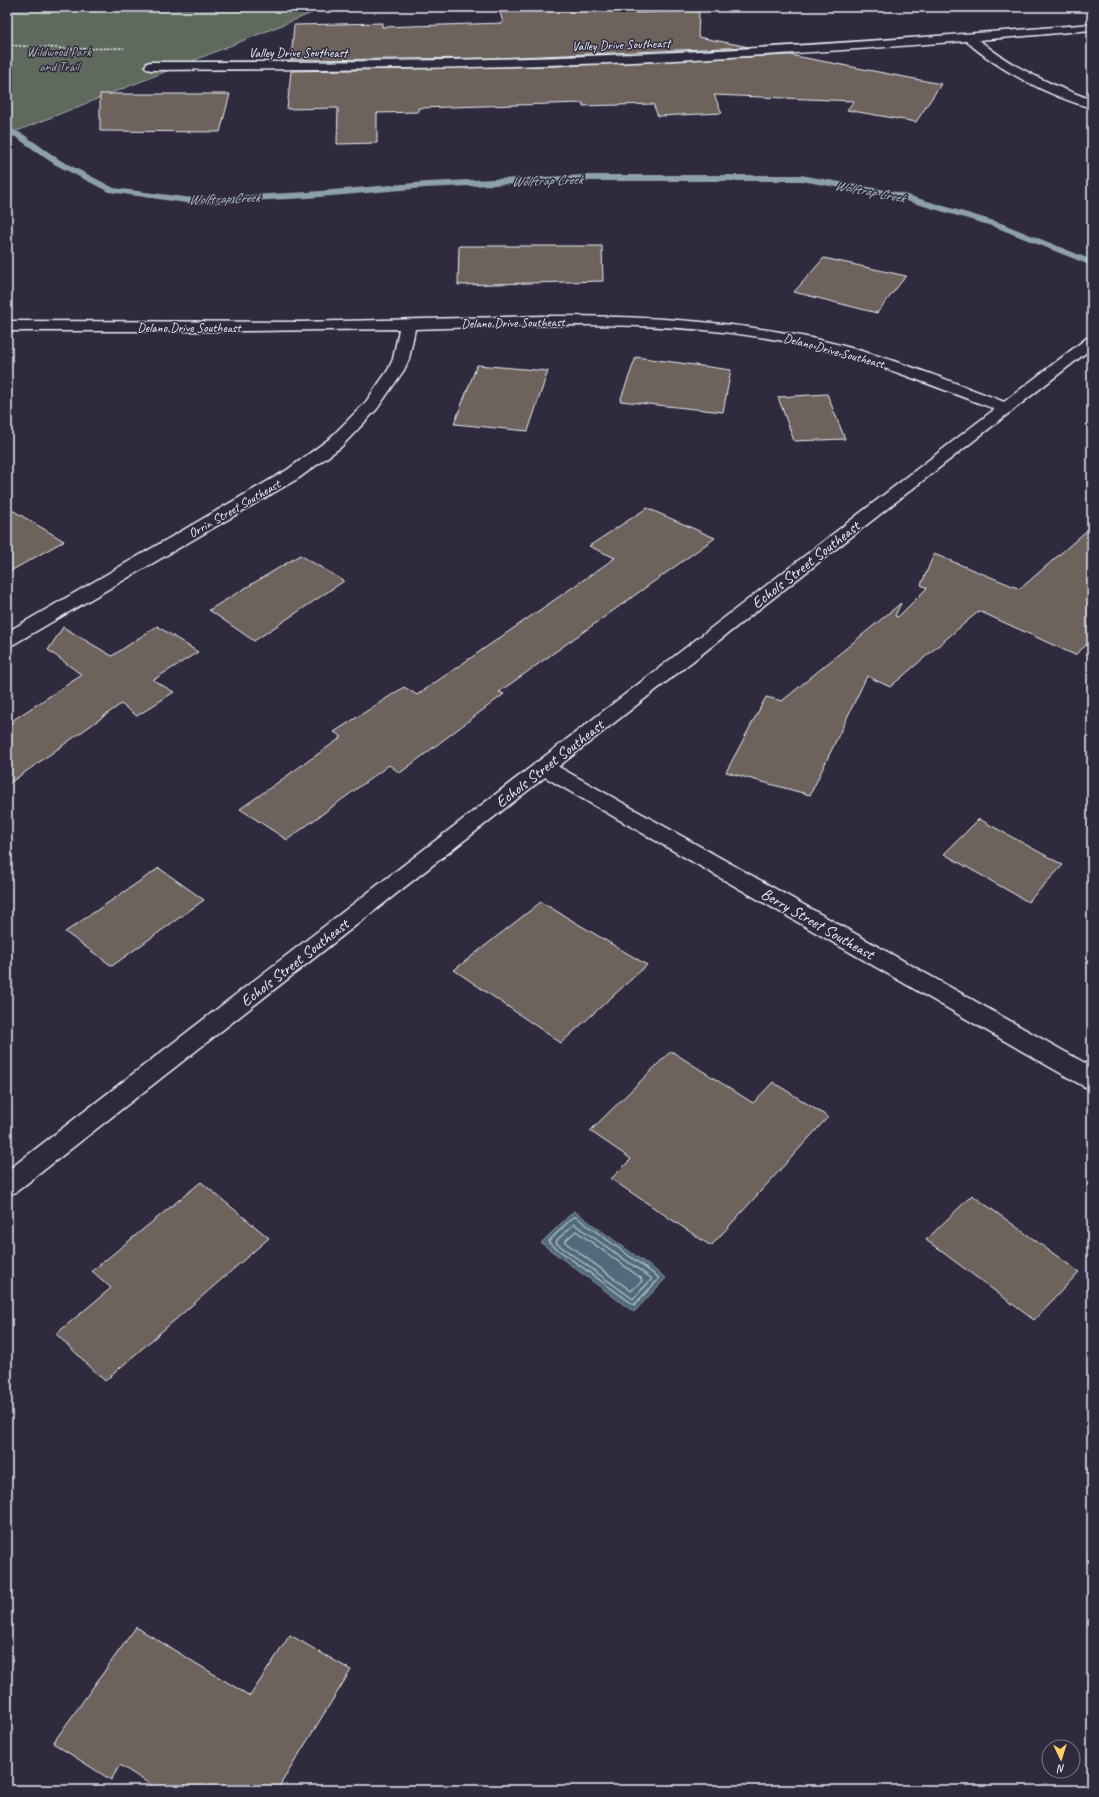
<svg xmlns="http://www.w3.org/2000/svg" width="1099" height="1797" viewBox="0 0 1099 1797" font-family="Caveat,sans-serif">
<style>
.green{fill:#61695d;stroke:#a4adaa}
.water{fill:#516a79;stroke:#8da0ac}
.lines{fill:none;stroke-linecap:round;stroke-linejoin:round}
.shore{stroke:#acbbc5;stroke-width:1.5}
.stream{fill:#8da0ac;fill-rule:evenodd}
.building{fill:#6e625d;stroke:#e8f1f8}
.street-casing{stroke:#e8f1f8;stroke-width:3}
.secondary-casing{stroke:#e8f1f8;stroke-width:3}
.path{stroke:#e8f1f8;stroke-width:1.5;stroke-dasharray:2.5 1.5;stroke-linecap:butt}
.street{fill:#2f2a3d;fill-rule:evenodd}
.secondary{fill:#2f2a3d;fill-rule:evenodd}
.labels{text-anchor:middle;stroke-width:3;stroke-linejoin:round;paint-order:stroke}
.far-street-label{font-size:13px;fill:#e8f1f8;stroke:#2f2a3d}
.far-park-label{font-size:13px;fill:#abb4b2;stroke:#2f2a3d}
.far-water-label{font-size:14px;font-style:italic;fill:#acbbc5;stroke:#2f2a3d}
.street-label{font-size:16px;fill:#e8f1f8;stroke:#2f2a3d}
</style>
<rect width="100%" height="100%" fill="#2f2a3d"/>
<filter id="ink" filterUnits="userSpaceOnUse"><feTurbulence type="fractalNoise" baseFrequency=".025" numOctaves="2"/><feDisplacementMap in="SourceGraphic" scale="8" xChannelSelector="R" yChannelSelector="G"/><feConvolveMatrix kernelMatrix="1 2 1 2 8 2 1 2 1" color-interpolation-filters="sRGB"/></filter>
<g filter="url(#ink)">
<!-- green -->
<path class="green" d="M7,7H327L7,135Z"/>
<!-- water -->
<path class="water" d="M574,1211L666,1278L634,1312L541,1243Z"/>
<g class="lines">
<!-- shore -->
<g class="shore">
<path d="M573,1217H576L658,1277V1280L634,1305L549,1243V1241Z"/>
<path d="M574,1224L651,1278V1280L633,1299L556,1243L557,1240Z"/>
<path d="M576,1231L641,1278L642,1281L631,1291L566,1243V1240Z"/>
</g>
<!-- stream -->
<path class="stream" d="M7,127L23,134L60,160L114,188L193,198L308,192L426,182L586,175H801L897,192L1001,223L1092,260V266L995,227L893,197L801,181H586L426,188L308,198L193,204L109,192L54,164L17,138L7,133Z"/>
</g>
<!-- building -->
<g class="building">
<path d="M619,7H634L636,13L699,11L698,37L749,47L495,58L291,60L294,25L382,23V27L503,23L500,12Z"/>
<path d="M790,55L941,84L916,122L847,110L854,101L714,95L722,113L658,116L653,104L583,106V103L418,108V112L377,113V143L337,144L338,108L287,109L291,71L553,66Z"/>
<path d="M100,94H230L220,132L100,131Z"/>
<path d="M459,246H602L603,281L458,285Z"/>
<path d="M824,258L906,276L877,313L794,292Z"/>
<path d="M636,357L731,370L723,412L620,401Z"/>
<path d="M477,365L548,371L528,431L454,424Z"/>
<path d="M827,394L845,439L794,441L778,397Z"/>
<path d="M7,507L64,541L7,573Z"/>
<path d="M647,508L715,538L499,692L504,694L400,773L389,765L287,840L240,809L342,737L334,732L404,687L417,695L615,558L589,546Z"/>
<path d="M1092,526V640L1075,655L979,611L890,687L867,676L810,795L726,772L766,697L782,701L901,603L895,616L898,617L927,588L921,585L934,554L1020,589Z"/>
<path d="M300,555L344,581L254,641L209,610Z"/>
<path d="M157,626L198,652L153,680L174,692L137,716L121,704L7,785V724L82,675L48,650L63,627L112,656Z"/>
<path d="M979,819L1063,865L1028,902L944,854Z"/>
<path d="M159,868L204,900L112,966L65,932Z"/>
<path d="M541,902L647,965L561,1043L454,970Z"/>
<path d="M671,1051L753,1103L773,1082L828,1117L711,1246L611,1179L631,1159L590,1131Z"/>
<path d="M201,1182L269,1238L105,1381L56,1334L111,1288L92,1271Z"/>
<path d="M972,1195L1079,1272L1034,1320L926,1240Z"/>
<path d="M136,1627L250,1696L290,1635L351,1670L277,1790H159L120,1765L111,1780L53,1743Z"/>
</g>
<g class="lines">
<!-- street casing -->
<g class="street-casing">
<g id="street">
<path d="M1092,24V30L979,40C1012,68 1052,85 1092,100V108C1050,97 999,70 966,41C848,50 729,58 610,63C457,69 304,69 151,70L147,69L145,66L147,63L151,62C304,62 457,62 610,55C771,49 932,37 1092,24Z"/>
<path d="M543,316C633,316 722,319 811,338C880,353 946,379 1012,405L1014,408L1012,411L1006,413L1000,411C938,388 876,362 812,347C682,317 547,325 415,329L409,359L404,370L377,409L341,447L299,478L14,644L7,646V632L287,470L329,439L365,403L388,370L393,359L399,329L252,331H7V321L300,322Z"/>
<path d="M543,760L550,762L1092,1067V1089L1083,1086L536,772L533,767L536,762Z"/>
</g>
</g>
<!-- secondary casing -->
<g class="secondary-casing">
<path id="secondary" d="M1092,336V348L16,1192L7,1196V1171L1087,338Z"/>
</g>
<!-- path -->
<path class="path" d="M7,45L72,49L124,48"/>
<!-- street -->
<use href="#street" class="street"/>
<!-- secondary -->
<use href="#secondary" class="secondary"/>
</g>
</g>
<g class="labels">
<!-- far-street labels -->
<g class="far-street-label">
<text transform="translate(621 44) rotate(-2)" y="5">Valley Drive Southeast</text>
<text x="298" y="57">Valley Drive Southeast</text>
<text transform="translate(513 322) rotate(-1)" y="5">Delano Drive Southeast</text>
<text x="189" y="332">Delano Drive Southeast</text>
<text transform="translate(834 350) rotate(15)" y="5">Delano Drive Southeast</text>
<text transform="translate(234 508) rotate(-30)" y="5">Orrin Street Southeast</text>
</g>
<!-- far-park labels -->
<g class="far-park-label">
<text x="59" y="56">Wildwood Park<tspan x="59" dy="15">and Trail</tspan></text>
</g>
<!-- far-water labels -->
<g class="far-water-label">
<text transform="translate(547 180) rotate(-2)" y="5">Wolftrap Creek</text>
<text transform="translate(870 191) rotate(11)" y="5">Wolftrap Creek</text>
<text transform="translate(224 198) rotate(-2)" y="5">Wolftrap Creek</text>
</g>
<!-- street labels -->
<g class="street-label">
<text transform="translate(805 564) rotate(-38)" y="6">Echols Street Southeast</text>
<text transform="translate(549 763) rotate(-38)" y="6">Echols Street Southeast</text>
<text transform="translate(818 923) rotate(30)" y="6">Berry Street Southeast</text>
<text transform="translate(294 962) rotate(-38)" y="6">Echols Street Southeast</text>
</g>
</g>
<!-- margin -->
<rect width="1099" height="1797" fill="none" stroke="#2f2a3d" stroke-width="24"/>
<rect x="12" y="12" width="1075" height="1773" fill="none" stroke="#e8f1f8" stroke-width="1.5" filter="url(#ink)"/>
<!-- north arrow -->
<g transform="translate(1061 1759) rotate(176)"><circle r="19" fill="#2f2a3d" stroke="#797a88"/>
<path d="M0-3L7 15L0 10L-7 15Z" fill="#ffd166"/>
<text y="-6" font-size="11" font-weight="bold" text-anchor="middle" fill="#e8f1f8">N</text>
</g>
</svg>
